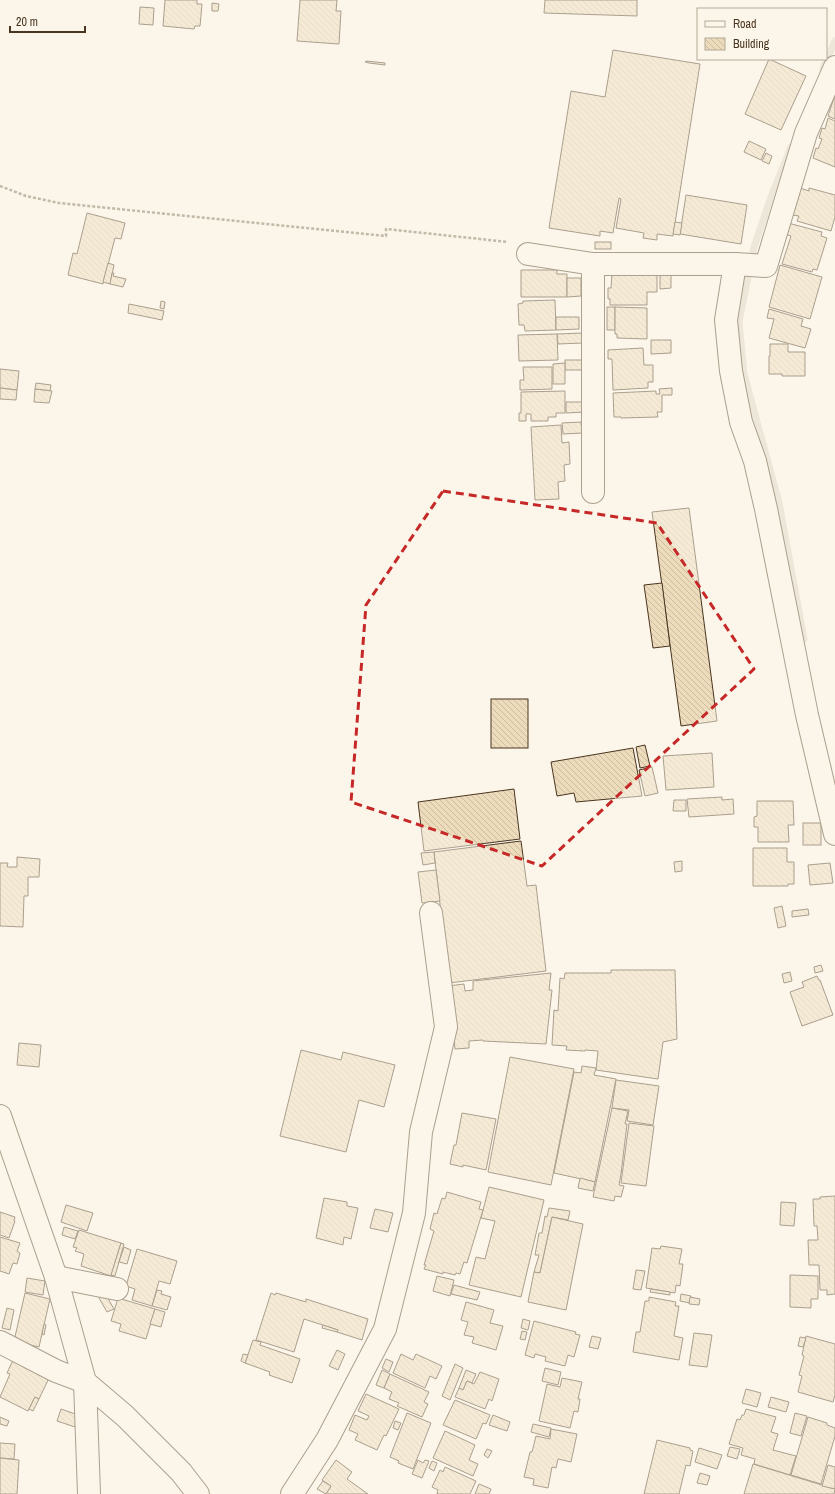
<svg xmlns="http://www.w3.org/2000/svg" width="835" height="1494" viewBox="0 0 835 1494" font-family="'Archivo Narrow',sans-serif">
<style>
.lines{fill:none;stroke-linecap:round;stroke-linejoin:round}
.stream{stroke:#dcd4c6;stroke-width:7}
.building{fill:url(#building-back-hatch);stroke:#4a3520}
.minor-casing{stroke:#4a3520;stroke-width:24}
.path{stroke:#7f6f5c;stroke-width:2.5;stroke-dasharray:3 2;stroke-linecap:butt}
.minor{stroke:#fbf6e9;stroke-width:22}
.marked{fill:none;stroke:#c62828;stroke-width:3;stroke-dasharray:8 5;stroke-linejoin:round}
</style>
<defs>
<pattern id="building-back-hatch" width="6" height="6" patternUnits="userSpaceOnUse"><rect width="6" height="6" fill="#ecdcbc"/><path d="M-1 5l2 2M0 0l6 6M5-1l2 2" fill="none" stroke="#ccbda1"/></pattern>
</defs>
<rect width="100%" height="100%" fill="#fbf6e9"/>
<g class="lines">
<!-- stream -->
<g class="stream">
<path d="M823,69L835,41"/>
<path d="M791,147L771,197L754,247L739,322L744,374L779,503L804,639"/>
</g>
</g>
<!-- building -->
<g class="building">
<path d="M165,0H197V4H202L200,26H195L194,29L163,26Z"/>
<path d="M300,0H337L336,11H341L339,44L297,41Z"/>
<path d="M545,0H637V16L544,13Z"/>
<path d="M212,3L219,4L218,11H212Z"/>
<path d="M140,7L154,8L153,25L139,24Z"/>
<path d="M613,50L700,64L673,236L657,234V240L643,238L644,233L616,228L621,199L619,198L613,233L600,231V236L549,228L571,91L605,97Z"/>
<path d="M769,59L806,76L781,130L745,114Z"/>
<path d="M366,61L385,63V65L369,63L365,62Z"/>
<path d="M835,95V119L828,116Z"/>
<path d="M828,118L835,121V167L813,158L816,148L818,149L822,139L819,138L822,128L825,129Z"/>
<path d="M749,141L766,149L761,160L744,152Z"/>
<path d="M766,153L772,156L769,164L762,161Z"/>
<path d="M800,188L809,191V188L835,195V217L831,231L797,221L799,216L792,215Z"/>
<path d="M686,195L747,205L741,244L680,234Z"/>
<path d="M87,213L125,223L121,239L115,238L103,284L68,275L73,253L77,254Z"/>
<path d="M675,222L682,223L680,235L673,234Z"/>
<path d="M788,223L822,232L821,236L827,238L817,270L813,269L812,272L782,264L791,236L785,234Z"/>
<rect x="595" y="242" width="16" height="7"/>
<path d="M108,263L114,265L110,284L103,282Z"/>
<path d="M780,265L822,277L810,319L769,307Z"/>
<path d="M521,270H557V274H567V297H521Z"/>
<path d="M660,270H671V288L660,289Z"/>
<path d="M112,273H114L113,276L126,279L123,287L110,284Z"/>
<path d="M612,273L657,274V292H647V305H610V299H608V288H611Z"/>
<path d="M567,278H581V296L567,297Z"/>
<path d="M555,300L556,330L525,331L524,325H519L518,304L523,303V301Z"/>
<path d="M161,301L165,302L164,309L160,308Z"/>
<path d="M129,304L164,311L162,320L128,313Z"/>
<rect x="607" y="307" width="8" height="23"/>
<path d="M615,307L647,308V339L617,338V334H615Z"/>
<path d="M769,309L803,319L801,326L811,329L805,348L769,338L774,319L767,318Z"/>
<path d="M556,317H579V329L556,330Z"/>
<path d="M583,333V343L558,344L557,334Z"/>
<path d="M557,334L558,360L519,361L518,335Z"/>
<path d="M651,340H671V353L651,354Z"/>
<path d="M770,344H788V352H805V376H782V374H769V356H770Z"/>
<path d="M643,348L644,365H653V382H648V388L613,390L612,359H608V350Z"/>
<rect x="565" y="360" width="19" height="10"/>
<path d="M565,363V384H553V364Z"/>
<path d="M523,367H552V389L520,390V380H524Z"/>
<path d="M0,369L19,371L17,390L0,388Z"/>
<path d="M36,383L51,385L50,391L35,389Z"/>
<path d="M0,388L17,390L16,400L0,399Z"/>
<path d="M672,388V395H662V412H657L658,417L621,418V417H614L613,393L656,391V394H660L659,389Z"/>
<path d="M35,389L52,391L49,403L34,402Z"/>
<path d="M565,391V413H556V417H548V421H531V414H526V421H519V413H521V392Z"/>
<path d="M566,402H586L585,412L566,413Z"/>
<path d="M581,422L582,433L563,434L562,423Z"/>
<path d="M561,425L562,443L569,442L570,464L564,465L565,481L558,482L559,499L535,500L531,427Z"/>
<path d="M689,508L717,721L681,726L652,512Z"/>
<path d="M662,583L670,646L653,648L644,585Z"/>
<rect x="491" y="699" width="37" height="49"/>
<path d="M645,745L650,766L640,768L636,747Z"/>
<path d="M633,748L642,796L576,802L574,793L557,796L551,762Z"/>
<path d="M712,753L714,787L666,790L663,756Z"/>
<path d="M652,767L658,793L645,796L639,770Z"/>
<path d="M514,789L520,839L424,851L418,802Z"/>
<path d="M722,797V800L733,799L734,814L689,817L687,799Z"/>
<path d="M674,800H686V811H673Z"/>
<path d="M757,801H793L794,825H788L789,842H758V827H754V817L757,816Z"/>
<rect x="803" y="823" width="18" height="22"/>
<path d="M521,841L527,886L536,885L546,971L449,983L434,852Z"/>
<path d="M753,848H787V862H794V884H788V886H753Z"/>
<path d="M434,852L435,863L423,865L421,853Z"/>
<path d="M17,857L40,859L39,877H28V896H24L23,927L0,926V863H8L7,867H17Z"/>
<path d="M682,861V871L675,872L674,862Z"/>
<path d="M830,863L833,883L810,885L808,865Z"/>
<path d="M436,870L440,901L422,903L418,872Z"/>
<path d="M782,906L786,926L778,928L774,908Z"/>
<path d="M808,909L809,915L792,917V911Z"/>
<path d="M821,965L823,971L815,973L814,967Z"/>
<path d="M611,970H675L677,1039L663,1042L658,1079L596,1070L598,1051L585,1050V1051L566,1050L567,1046L552,1045L554,1010L558,1011L560,978L564,979L565,973H611Z"/>
<path d="M790,972L792,981L784,983L782,974Z"/>
<path d="M551,973L549,990H552L546,1044L483,1041V1040L469,1041V1048L455,1049L448,986L464,984L465,991L473,990V981Z"/>
<path d="M817,976L819,980H820L833,1015L802,1026L790,992L804,987L802,982Z"/>
<path d="M19,1043L41,1045L39,1067L17,1065Z"/>
<path d="M301,1050L341,1060L343,1052L395,1065L384,1107L359,1100L346,1152L280,1136Z"/>
<path d="M510,1057L574,1069L551,1185L488,1172Z"/>
<path d="M582,1066L596,1068L594,1075L616,1079L595,1182L554,1173L574,1072L581,1073Z"/>
<path d="M616,1080L659,1086L653,1125L627,1121L629,1110L612,1108Z"/>
<path d="M612,1108L628,1111L625,1124H627L621,1174L619,1185L624,1186L621,1197L615,1196L614,1201L593,1197Z"/>
<path d="M462,1113L496,1119L486,1170L463,1165V1167L450,1164L454,1145H456Z"/>
<path d="M629,1123L654,1126L646,1186L621,1183Z"/>
<path d="M580,1178L595,1182L593,1191L578,1188Z"/>
<path d="M489,1187L544,1200L521,1297L469,1285L476,1257L485,1259L495,1221L481,1218Z"/>
<path d="M447,1192L481,1202L479,1209L483,1210L467,1263L464,1262L460,1274L456,1273L455,1275L443,1272V1274L424,1269L426,1265H424L434,1231L430,1229L434,1213L437,1214L442,1198L445,1199Z"/>
<path d="M835,1196V1294L827,1295V1290H820L819,1265H809L808,1240H818L817,1226H814L813,1199H820V1197Z"/>
<path d="M324,1198L347,1202V1206L358,1208L351,1239L344,1237L343,1245L316,1238Z"/>
<path d="M781,1202L796,1203L794,1226L780,1225Z"/>
<path d="M66,1205L93,1213L87,1231L61,1222Z"/>
<path d="M549,1208L570,1211L568,1220L552,1217L540,1273L534,1272L539,1255H535L539,1233H542L545,1216L547,1217Z"/>
<path d="M375,1209L393,1213L388,1232L370,1228Z"/>
<path d="M0,1212L15,1217L14,1221H15L9,1238L0,1235Z"/>
<path d="M552,1217L583,1224L566,1310L528,1302L534,1272L540,1273Z"/>
<path d="M64,1227L78,1231L75,1239L62,1235Z"/>
<path d="M79,1230L121,1243L111,1276L81,1266L84,1254L75,1251L77,1248L73,1247Z"/>
<path d="M0,1237L20,1243L17,1251L20,1253L17,1264L13,1263L9,1274L0,1271Z"/>
<path d="M121,1243L124,1244L115,1276L111,1275Z"/>
<path d="M661,1246L682,1249L679,1264H683L680,1286L676,1285L675,1293L646,1288L652,1248L660,1249Z"/>
<path d="M124,1247L131,1250L127,1264L119,1262Z"/>
<path d="M137,1249L177,1261L170,1284L159,1281L152,1306L132,1300L135,1289L126,1286Z"/>
<path d="M636,1270L645,1271L641,1290L633,1289Z"/>
<path d="M790,1275L818,1276V1299H811V1308L790,1307Z"/>
<path d="M437,1276L454,1280L450,1296L433,1291Z"/>
<path d="M27,1278L45,1281L43,1295L25,1292Z"/>
<path d="M454,1285L480,1292L477,1300L451,1294Z"/>
<path d="M651,1289L670,1292V1295L650,1292Z"/>
<path d="M157,1290L162,1291L161,1294L171,1297L167,1310L152,1306Z"/>
<path d="M25,1293L50,1299L39,1347L14,1341Z"/>
<path d="M271,1293L275,1295L276,1293L306,1302V1299L368,1319L362,1340L337,1332L338,1330L304,1319L294,1352L256,1340Z"/>
<path d="M681,1294L691,1296L690,1303L680,1301Z"/>
<path d="M106,1295L114,1309L107,1312L99,1298Z"/>
<path d="M649,1297L676,1302L675,1306H679L674,1336L683,1338L679,1360L633,1352L636,1332H640L645,1301H649Z"/>
<path d="M690,1297L700,1299L699,1305L689,1304Z"/>
<path d="M118,1298L155,1309L146,1339L119,1331L121,1324L111,1321Z"/>
<path d="M466,1302L494,1310L490,1323L503,1326L496,1350L472,1343L474,1337L464,1335L468,1322L461,1320Z"/>
<path d="M7,1308L14,1310L10,1330L2,1328Z"/>
<path d="M155,1309L165,1312L161,1327L150,1324Z"/>
<path d="M523,1319L530,1321L528,1330L521,1328Z"/>
<path d="M534,1321L576,1332L575,1334L580,1335L574,1357L568,1355L565,1366L545,1361L546,1357L535,1354L534,1358L525,1355Z"/>
<path d="M44,1324L46,1325L44,1335L42,1334Z"/>
<path d="M323,1325L338,1330L337,1332L322,1328Z"/>
<path d="M522,1331L527,1332L525,1340L520,1339Z"/>
<path d="M694,1333L712,1335L707,1367L689,1365Z"/>
<path d="M592,1336L601,1338L598,1349L589,1347Z"/>
<path d="M806,1336L835,1344V1395L833,1402L798,1392L802,1376L799,1375L804,1356L802,1355Z"/>
<path d="M800,1337L806,1338L803,1347L798,1346Z"/>
<path d="M253,1340L261,1342L260,1345L300,1359L292,1383L269,1375L270,1372L245,1363Z"/>
<path d="M337,1350L345,1354L338,1370L329,1366Z"/>
<path d="M243,1354L248,1355L245,1363L241,1361Z"/>
<path d="M401,1354L413,1360L416,1354L442,1366L436,1379L430,1376L425,1388L393,1373Z"/>
<path d="M14,1358L50,1376L39,1399L35,1397L28,1411L0,1397L10,1374L7,1373Z"/>
<path d="M386,1359L393,1362L389,1372L382,1368Z"/>
<path d="M455,1364L463,1368L450,1400L442,1396Z"/>
<path d="M545,1368L561,1372L558,1385L542,1381Z"/>
<path d="M382,1370L390,1374L384,1388L376,1385Z"/>
<path d="M466,1370L476,1374L472,1383L467,1381L463,1390L459,1388Z"/>
<path d="M480,1372L499,1379L492,1401L489,1399L485,1409L455,1397L459,1388L463,1390L467,1381L474,1384Z"/>
<path d="M390,1374L429,1392L424,1402L428,1404L422,1417L397,1406L399,1403L389,1399L392,1392L384,1388Z"/>
<path d="M562,1378L582,1382L578,1399H580L578,1412L574,1411L570,1428L539,1421L547,1384L560,1387Z"/>
<path d="M746,1389L761,1393L757,1407L742,1403Z"/>
<path d="M366,1394L399,1409L386,1436L384,1435L377,1450L355,1440L358,1434L349,1430L355,1415L367,1420L369,1416L358,1411Z"/>
<path d="M35,1397L39,1399L33,1411L29,1409Z"/>
<path d="M771,1397L789,1402L786,1412L768,1407Z"/>
<path d="M455,1400L490,1415L486,1424L483,1423L476,1439L443,1425Z"/>
<path d="M61,1409L78,1415L75,1427L57,1421Z"/>
<path d="M746,1409L776,1417L771,1432L778,1434L773,1450L796,1456L790,1475L754,1464L755,1459L741,1455L743,1448L729,1444L737,1419L740,1420L742,1415H744Z"/>
<path d="M407,1413L431,1423L413,1469L398,1463L399,1461L390,1457Z"/>
<path d="M795,1413L807,1416L801,1436L790,1433Z"/>
<path d="M493,1415L510,1422L507,1431L489,1425Z"/>
<path d="M0,1417L9,1421L7,1426L0,1424Z"/>
<path d="M808,1417L827,1423V1425L835,1428V1436L821,1484L791,1475Z"/>
<path d="M395,1421L401,1423L398,1430L393,1428Z"/>
<path d="M533,1424L551,1428L549,1437L531,1432Z"/>
<path d="M551,1429L577,1434L571,1462L558,1459L556,1468L552,1467L548,1488L533,1485L534,1479L524,1477L530,1452H532L536,1436L550,1439Z"/>
<path d="M445,1431L475,1445L469,1460L478,1464L473,1476L433,1458Z"/>
<path d="M657,1440L690,1448V1450L693,1451L690,1466L686,1465L679,1494H644Z"/>
<path d="M0,1443L15,1444L14,1459L0,1458Z"/>
<path d="M730,1447L740,1449L737,1459L727,1456Z"/>
<path d="M699,1448L722,1455L717,1469L695,1462Z"/>
<path d="M487,1449L492,1451L488,1458L484,1455Z"/>
<path d="M0,1458L19,1460L17,1494H0Z"/>
<path d="M336,1460L352,1472L347,1479L368,1494H326L331,1486L322,1480Z"/>
<path d="M418,1460L423,1463L425,1460L429,1461L422,1478L412,1474Z"/>
<path d="M432,1461L437,1463L434,1471L429,1468Z"/>
<path d="M753,1464L835,1489L834,1494H744Z"/>
<path d="M828,1465L835,1467V1489L822,1486Z"/>
<path d="M445,1467L476,1481L470,1494H437L438,1490L432,1487L440,1470L443,1472Z"/>
<path d="M700,1473L710,1476L707,1485L697,1483Z"/>
<path d="M323,1481L331,1486L326,1494L317,1489Z"/>
<path d="M479,1484L491,1489L489,1494H475Z"/>
</g>
<g class="lines">
<!-- minor casing -->
<g class="minor-casing">
<g id="minor">
<path d="M835,67L806,133L766,266L735,264L726,320L731,371L741,422L755,461L766,509L807,715L835,834"/>
<path d="M528,254L593,264H735"/>
<path d="M593,264V492"/>
<path d="M0,1116L56,1277L85,1382L89,1494"/>
<path d="M56,1277L117,1289"/>
<path d="M0,1342L56,1371L85,1382L125,1416L181,1472L198,1494"/>
<path d="M292,1494L327,1440L385,1329L414,1213L421,1132L446,1027L431,913"/>
</g>
</g>
<!-- path -->
<path class="path" d="M0,186L26,196L59,203L386,236V229L508,242"/>
<!-- minor -->
<use href="#minor" class="minor"/>
</g>
<!-- marked area -->
<path d="M0 0H835V1494H0ZM443,491L657,523L754,669L542,866L351,802L366,605Z" fill="#fbf6e9" fill-opacity=".55" fill-rule="evenodd"/>
<path class="marked" d="M443,491L657,523L754,669L542,866L351,802L366,605Z"/>
<!-- legend -->
<rect x="697" y="8" width="130" height="52" fill="#fbf6e9" stroke="#b4a999"/>
<rect x="705" y="21" width="20" height="6" fill="#fbf6e9" stroke="#b4a999"/>
<text x="733" y="28" font-size="12" fill="#4a3520">Road</text>
<rect x="705" y="38" width="20" height="12" fill="url(#building-back-hatch)" stroke="#b4a999"/>
<text x="733" y="48" font-size="12" fill="#4a3520">Building</text>
<!-- scale -->
<path d="M10 26v6h75v-6" fill="none" stroke="#4a3520" stroke-width="2"/>
<text x="16" y="26" font-size="12" fill="#4a3520" stroke="#fbf6e9" stroke-width="3" paint-order="stroke">20 m</text>
</svg>
